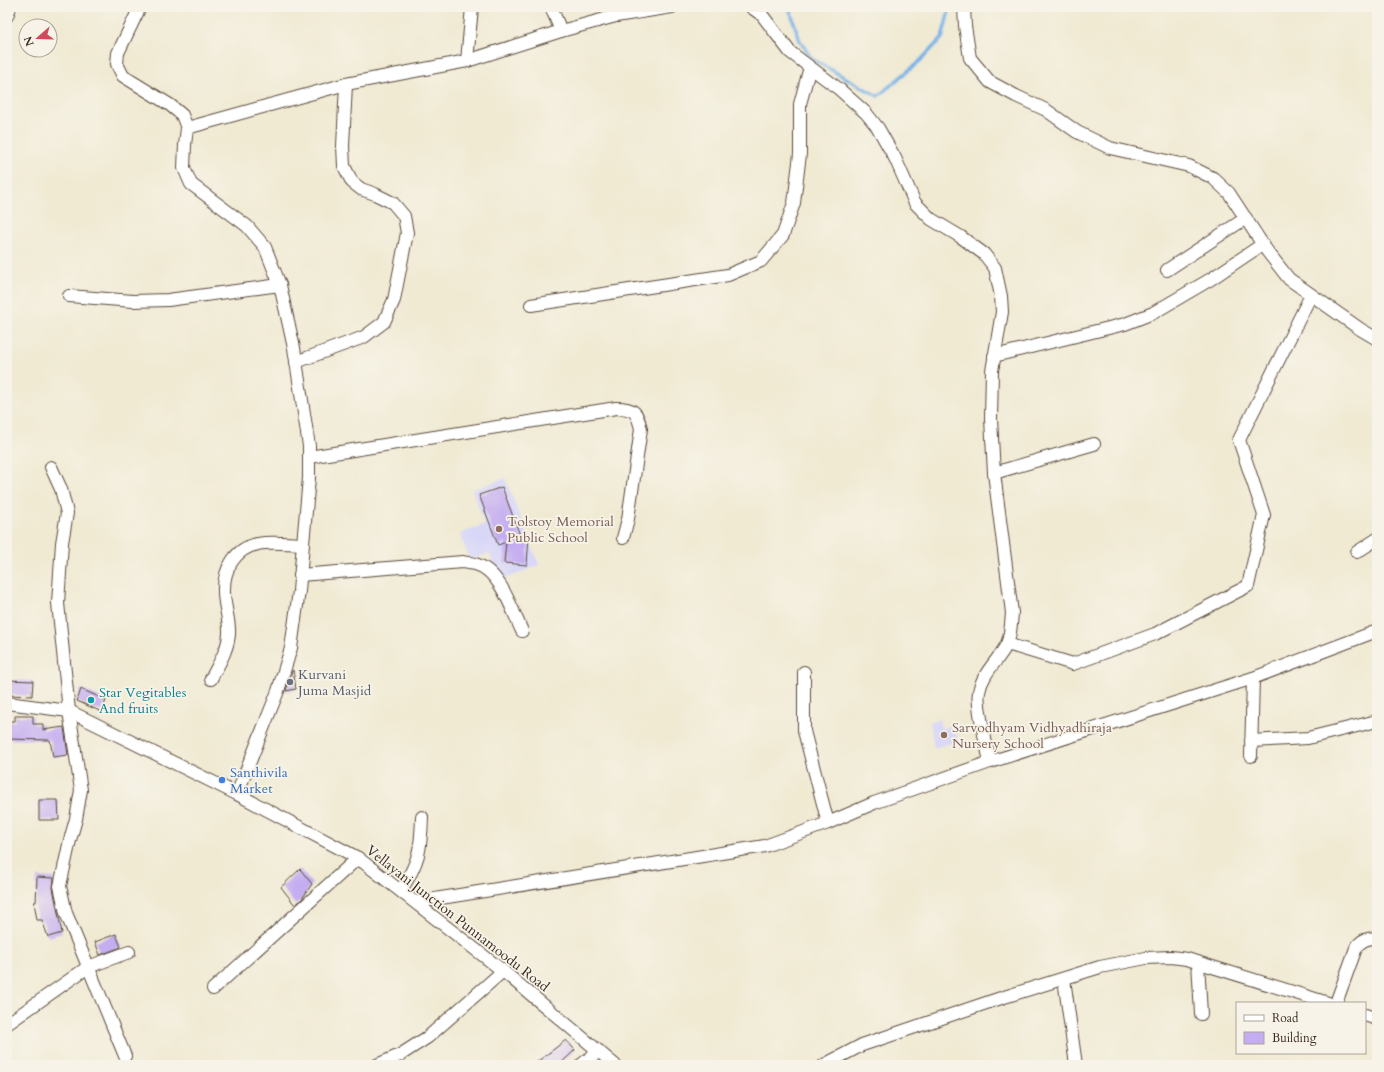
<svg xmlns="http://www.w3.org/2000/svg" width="1384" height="1072" viewBox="0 0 1384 1072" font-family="Cardo,serif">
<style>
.built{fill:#d8d7f8}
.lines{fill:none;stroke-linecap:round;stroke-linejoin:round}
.stream{stroke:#75b1e7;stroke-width:3.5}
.building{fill:#c4adf0}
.minor-casing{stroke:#564739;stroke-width:14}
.minor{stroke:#fff;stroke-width:12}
.education-dot{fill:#8d6e63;stroke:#f7f3e8;stroke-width:1.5}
.worship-dot{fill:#6b7280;stroke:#f7f3e8;stroke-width:1.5}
.culture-dot{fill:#0f9aa8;stroke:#f7f3e8;stroke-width:1.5}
.shop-dot{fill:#3f7fe0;stroke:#f7f3e8;stroke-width:1.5}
.labels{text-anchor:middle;stroke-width:3.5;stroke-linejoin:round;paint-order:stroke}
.education-label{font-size:14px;fill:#785e54;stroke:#f7f3e8;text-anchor:start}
.worship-label{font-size:14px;fill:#5b616d;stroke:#f7f3e8;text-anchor:start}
.culture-label{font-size:14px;fill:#0d838f;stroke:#f7f3e8;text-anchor:start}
.shop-label{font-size:14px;fill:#366cbe;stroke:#f7f3e8;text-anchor:start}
.street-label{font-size:14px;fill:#3b2a1e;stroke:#f7f3e8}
</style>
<rect width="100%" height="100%" fill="#f7f3e8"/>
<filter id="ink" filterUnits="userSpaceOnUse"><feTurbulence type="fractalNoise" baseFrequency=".025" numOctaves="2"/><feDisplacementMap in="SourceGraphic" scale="8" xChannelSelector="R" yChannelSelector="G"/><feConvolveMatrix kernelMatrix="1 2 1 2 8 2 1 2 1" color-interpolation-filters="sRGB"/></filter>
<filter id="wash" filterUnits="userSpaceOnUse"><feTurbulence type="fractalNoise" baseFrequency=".012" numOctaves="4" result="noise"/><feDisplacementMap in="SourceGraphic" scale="16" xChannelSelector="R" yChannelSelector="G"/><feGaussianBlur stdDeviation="0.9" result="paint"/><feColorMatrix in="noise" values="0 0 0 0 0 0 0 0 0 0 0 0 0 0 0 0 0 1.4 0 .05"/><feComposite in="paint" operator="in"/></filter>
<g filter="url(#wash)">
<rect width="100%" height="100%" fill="#f0ead3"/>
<!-- built -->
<g class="built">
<path d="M505,478L539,565L500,581L489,553L470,561L460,534L485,524L472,490Z"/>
<path d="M939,719L942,729L954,725L958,741L934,748L930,722Z"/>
</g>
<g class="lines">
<!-- stream -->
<path class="stream" d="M789,7L800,41L812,59L878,96L921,60L942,38L950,7"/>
</g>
<g id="blocks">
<!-- building -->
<g class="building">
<path d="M502,487L521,538L529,536L527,565L504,563L506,542L498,545L479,495Z"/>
<path d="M293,670L296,689L286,691L292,671Z"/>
<path d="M7,680L33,681L32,696L7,695Z"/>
<path d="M81,689L106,700L102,712L77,701Z"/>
<path d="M15,716H33V724H43V730L64,727L68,755L53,757L50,740L7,739V721H15Z"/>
<path d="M39,800H58L59,820H39Z"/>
<path d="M300,869L312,884L301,900L295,905L281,887Z"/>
<path d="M37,877L54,878L53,888L62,933L48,937L42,920H37L34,902H36Z"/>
<path d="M116,934L121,947L100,955L95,942Z"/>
<path d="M566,1040L575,1050L559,1065H533Z"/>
</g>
</g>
</g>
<g filter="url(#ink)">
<use href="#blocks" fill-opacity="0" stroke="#564739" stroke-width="1"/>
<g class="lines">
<!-- minor casing -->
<g class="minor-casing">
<g id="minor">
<path d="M140,7L118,53L117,64L123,76L170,105L182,115L187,128L185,145L184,168L191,184L247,226L265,247L280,285L294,348L309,446V478L303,544L299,591L291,648L278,691L237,794"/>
<path d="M551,7L561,31"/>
<path d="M751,7L762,15L790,52L839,89L866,113L878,128L895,158L915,203L931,219L961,237L984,254L995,268L1001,296L1002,312L992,371L991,419L994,473L1012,613C1011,623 1011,634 1007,644C999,660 982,673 979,692C976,705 987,746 990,762"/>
<path d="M964,7L965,26L970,58L990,82L1016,96L1046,110L1077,132L1110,148L1189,166L1213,178L1229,193L1267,251L1289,279L1360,329L1377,339"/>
<path d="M7,16L10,7"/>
<path d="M467,61L472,7"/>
<path d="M187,128L346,84L467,61L561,31L616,16L672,7"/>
<path d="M1167,270L1246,218"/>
<path d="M69,296L133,301L168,300L280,285"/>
<path d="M531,305L728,275L761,261L783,235L794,203L800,154V104L810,67"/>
<path d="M994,356L1125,324L1153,313L1211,279L1263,244"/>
<path d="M296,362L364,337L384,322L394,300L407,233L404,216L393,203L375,194L361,189L352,182L344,166L343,146L346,84"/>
<path d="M309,457L616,408C635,408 637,412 641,429L628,519L623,538"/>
<path d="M51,467L61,489L67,513L62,543L58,603L69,711L81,790L76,819L70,840L60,886L66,913L125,1056"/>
<path d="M994,473L1094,444"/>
<path d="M1357,552L1377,539"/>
<path d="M300,575L463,562C467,563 471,563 475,564C500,570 512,610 522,631"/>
<path d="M1007,644L1073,664L1155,634L1248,586L1264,515L1239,440L1311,295"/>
<path d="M804,672V731L828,823"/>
<path d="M211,679C218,665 228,650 229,634C230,620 224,606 224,592C223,570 235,548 258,544C272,541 289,544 303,544"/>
<path d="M7,703L69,711L237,794L358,858L503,971L615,1065"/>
<path d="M1251,741L1308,738L1377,721"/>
<path d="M1251,756L1253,678"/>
<path d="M401,890C419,862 421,850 422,817"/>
<path d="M416,902L765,846L828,823L874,803L990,762L1253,678L1377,631"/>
<path d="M1198,962L1201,1014"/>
<path d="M1064,979L1076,1065"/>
<path d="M213,989L358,858"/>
<path d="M1336,1003L1356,948C1361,940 1367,938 1377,938"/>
<path d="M1365,1015L1377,1019"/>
<path d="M7,1024L88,967L129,952"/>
<path d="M377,1065L400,1055L428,1037L503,971"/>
<path d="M581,1065L599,1051"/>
<path d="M824,1065L862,1045L1001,998L1100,967L1146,958L1171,957L1187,959L1328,1003"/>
</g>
</g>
<!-- minor -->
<use href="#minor" class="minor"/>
</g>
</g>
<!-- markers -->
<g class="education-dot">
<circle cx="499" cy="529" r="4"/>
<circle cx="944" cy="735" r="4"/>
</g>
<circle class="worship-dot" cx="290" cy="682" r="4"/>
<circle class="culture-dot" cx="91" cy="700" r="4"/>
<circle class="shop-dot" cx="222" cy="780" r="4"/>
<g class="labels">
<!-- education labels -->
<g class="education-label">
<text x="507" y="526">Tolstoy Memorial<tspan x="507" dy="16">Public School</tspan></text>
<text x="952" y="732">Sarvodhyam Vidhyadhiraja<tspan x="952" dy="16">Nursery School</tspan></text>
</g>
<!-- worship labels -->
<g class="worship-label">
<text x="298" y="679">Kurvani<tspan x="298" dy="16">Juma Masjid</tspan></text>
</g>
<!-- culture labels -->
<g class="culture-label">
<text x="99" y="697">Star Vegitables<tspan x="99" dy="16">And fruits</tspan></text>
</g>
<!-- shop labels -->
<g class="shop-label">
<text x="230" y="777">Santhivila<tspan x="230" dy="16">Market</tspan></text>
</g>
<!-- street labels -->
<g class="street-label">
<text transform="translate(458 918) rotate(38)" y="5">Vellayani Junction Punnamoodu Road</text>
</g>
</g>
<!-- margin -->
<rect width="1384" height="1072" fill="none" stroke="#f7f3e8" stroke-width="24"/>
<!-- legend -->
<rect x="1236" y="1002" width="130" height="52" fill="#f7f3e8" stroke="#aca397"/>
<rect x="1244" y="1015" width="20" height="6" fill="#ffffff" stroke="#aca397"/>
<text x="1272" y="1022" font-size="12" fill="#3b2a1e">Road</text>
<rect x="1244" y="1032" width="20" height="12" fill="#c4adf0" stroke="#aca397"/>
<text x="1272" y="1042" font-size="12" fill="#3b2a1e">Building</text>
<!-- north arrow -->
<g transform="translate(38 38) rotate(250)"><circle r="19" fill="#f7f3e8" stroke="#aca397"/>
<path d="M0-3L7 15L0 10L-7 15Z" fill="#d1495b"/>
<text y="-6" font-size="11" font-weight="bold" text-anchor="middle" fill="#3b2a1e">N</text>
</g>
</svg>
